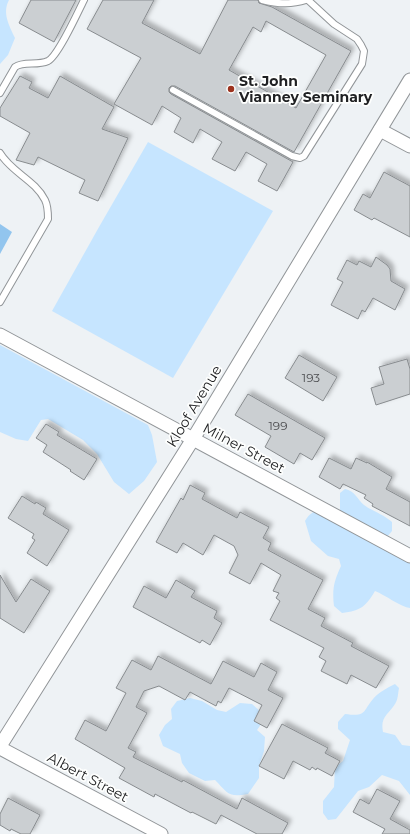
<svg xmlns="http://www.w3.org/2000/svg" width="410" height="834" viewBox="0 0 410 834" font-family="Montserrat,sans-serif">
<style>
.green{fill:#c6e5ff}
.water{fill:#92c5ee}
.building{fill:#cbcfd2;stroke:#888c8f;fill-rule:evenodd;filter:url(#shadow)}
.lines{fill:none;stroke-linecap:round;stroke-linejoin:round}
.lane-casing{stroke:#919598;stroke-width:8}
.street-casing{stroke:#919598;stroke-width:15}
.lane{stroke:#fff;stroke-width:6}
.street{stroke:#fff;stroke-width:13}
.poi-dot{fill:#9c321e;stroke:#fefffe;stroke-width:1.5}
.labels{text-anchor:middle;stroke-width:3.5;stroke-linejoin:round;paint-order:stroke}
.number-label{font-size:12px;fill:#4b4c4f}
.poi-label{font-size:14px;font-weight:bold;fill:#202123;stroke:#fefffe;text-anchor:start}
.street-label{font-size:14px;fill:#202123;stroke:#fefffe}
</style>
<defs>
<filter id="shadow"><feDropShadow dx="3.5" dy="-3.5" stdDeviation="2" flood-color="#0004"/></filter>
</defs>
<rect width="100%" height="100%" fill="#eef2f5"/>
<!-- green -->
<g class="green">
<path d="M0,0H9C2,13 9,25 15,38L8,55L0,64Z"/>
<path d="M148,142L273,211L173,378L52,311L99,227Z"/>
<path d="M0,345L148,425L152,435L157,462L144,481L129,494L114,482L97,454L83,440L48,419L41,420L28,441L16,439L0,432Z"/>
<path d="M345,489C355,491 357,499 364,505C372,511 383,514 392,522V531L387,537L410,560V608C401,607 385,595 375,591C366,606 361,611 342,613L334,606C332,589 334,581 341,566L339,559L328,556L311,541L305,521C313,506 325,511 340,512V493Z"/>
<path d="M395,684L399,688C398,693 398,700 395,704C388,715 380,717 383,732L395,735L402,745L410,746V795L399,781L382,775L369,787L358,791L336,819L328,820L323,813V801L334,787L335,767L343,761L350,740L338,729V722L345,714C367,717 362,712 373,699C379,692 387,688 395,684Z"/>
<path d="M190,698L202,701L217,710L226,712L240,703L252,704L262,713V723L257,730L265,737L264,751L259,766V778L248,794C228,798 228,793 215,780L205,781L189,773L182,763L180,754L163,746L159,735L165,725L172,719L171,709L177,701Z"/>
</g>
<!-- water -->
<path class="water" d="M0,224L12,232L0,254Z"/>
<!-- building -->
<g class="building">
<path d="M31,0H76L54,42L19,23Z"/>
<path d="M103,0H154L142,23L200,54L228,0H258L259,3L272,7L351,51L294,152L175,86H171L169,88V92L171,94L293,162L277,191L258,181L267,164L246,152L235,171L212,159L222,142L200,129L193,143L174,132L181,118L162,106L152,125L114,104L141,58L87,29ZM266,21L326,55L296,108L229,70L253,27L261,32Z"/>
<path d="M20,76L32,82L29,88L48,98L60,76L114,107L102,129L128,138L98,201L79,193L85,180L38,157L34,165L16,160L30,133L0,116V108Z"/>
<path d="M384,172L410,186V237L374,218L372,220L354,210L363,194L370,198Z"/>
<path d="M376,257L387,265L390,269L391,281L405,289L395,310L373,298L365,312L362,310L358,319L331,305L343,282L337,279L347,260L357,265L359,261L371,267Z"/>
<path d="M299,355L337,377L323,401L285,378Z"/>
<path d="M407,359L410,369V394L376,405L371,388L384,384L379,367Z"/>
<path d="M248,394L325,438L312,460L300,453L294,464L265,447L271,436L235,415Z"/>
<path d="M46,424L59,432L57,435L97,459L84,480L70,471L71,470L43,452L47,445L36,438Z"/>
<path d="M329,458L351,469L356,458L367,463V462L392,477L386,489L410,502V526L372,506L373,504L364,498L366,495L343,484L340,489L319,477Z"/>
<path d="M190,485L205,493L202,499L237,518L240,512L269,527L263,538L271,543L268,550L323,580L308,609L325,618L321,626L353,643L351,646L389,666L376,688L351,675L347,684L321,671L326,661L319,657L324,648L270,620L280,601L276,598L279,593L273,591L281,575L261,563L250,584L229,573L238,555L234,546L214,535L203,555L183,543L177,553L156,542L181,498L183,500Z"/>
<path d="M22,496L35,504L36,502L46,508L43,514L69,530L47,566L27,553L35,540L32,538L34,534L8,518Z"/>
<path d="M0,575L16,602L31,579L50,591L24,633L0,618Z"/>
<path d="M176,580L195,591L191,597L217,611L214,618L222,623L210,645L202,640L200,643L133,607L144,586L166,598Z"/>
<path d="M158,656L211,684L223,661L254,677L261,663L277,672L268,690L283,698L267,728L254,721L262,705L229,688L221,703L218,701L216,706L190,692L185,700L159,686L144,691L136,707L147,713L128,748L136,752L133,757L182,782L183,780L237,809L242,798L288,823L282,834H257L221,815L216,824L192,812L191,813L155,794L154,797L119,778L125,768L75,739L85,720L106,731L126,693L116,688L132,660L151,670Z"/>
<path d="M282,724L328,748L325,753L340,761L332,776L317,768L316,770L312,767L310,770L293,761L284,779L259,766Z"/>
<path d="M377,789L400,801L390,819L410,830V834H382L385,829L353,812L360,799L369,804Z"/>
<path d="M8,798L40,815L30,834H21L11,829L10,831L0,825V814Z"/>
</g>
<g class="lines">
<!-- lane casing -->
<g class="lane-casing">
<g id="lane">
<path d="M262,0C277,4 291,5 306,0"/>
<path d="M173,90L292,156L300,158L304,156L362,64L364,51L361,45L357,39L334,24L308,0"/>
<path d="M0,93L15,67C24,61 37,66 48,61C58,56 78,12 84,0"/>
<path d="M0,153C11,172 35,180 45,200C48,206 48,212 48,219L0,302"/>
</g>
</g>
<!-- street casing -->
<g class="street-casing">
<g id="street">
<path d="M380,130L410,146"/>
<path d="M0,335L410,556"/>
<path d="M0,746L193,439L410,80"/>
<path d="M0,748L161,834"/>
</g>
</g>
<!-- lane -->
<use href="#lane" class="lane"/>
<!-- street -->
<use href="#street" class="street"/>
</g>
<!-- markers -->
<circle class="poi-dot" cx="231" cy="89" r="4"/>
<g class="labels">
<!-- number labels -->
<g class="number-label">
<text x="311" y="382">193</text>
<text x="278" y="430">199</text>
</g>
<!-- poi labels -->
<g class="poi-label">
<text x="239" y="86">St. John<tspan x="239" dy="16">Vianney Seminary</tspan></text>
</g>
<!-- street labels -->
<g class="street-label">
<text transform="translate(194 406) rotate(-59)" y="5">Kloof Avenue</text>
<text transform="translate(244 448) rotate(28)" y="5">Milner Street</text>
<text transform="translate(88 777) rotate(28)" y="5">Albert Street</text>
</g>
</g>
</svg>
